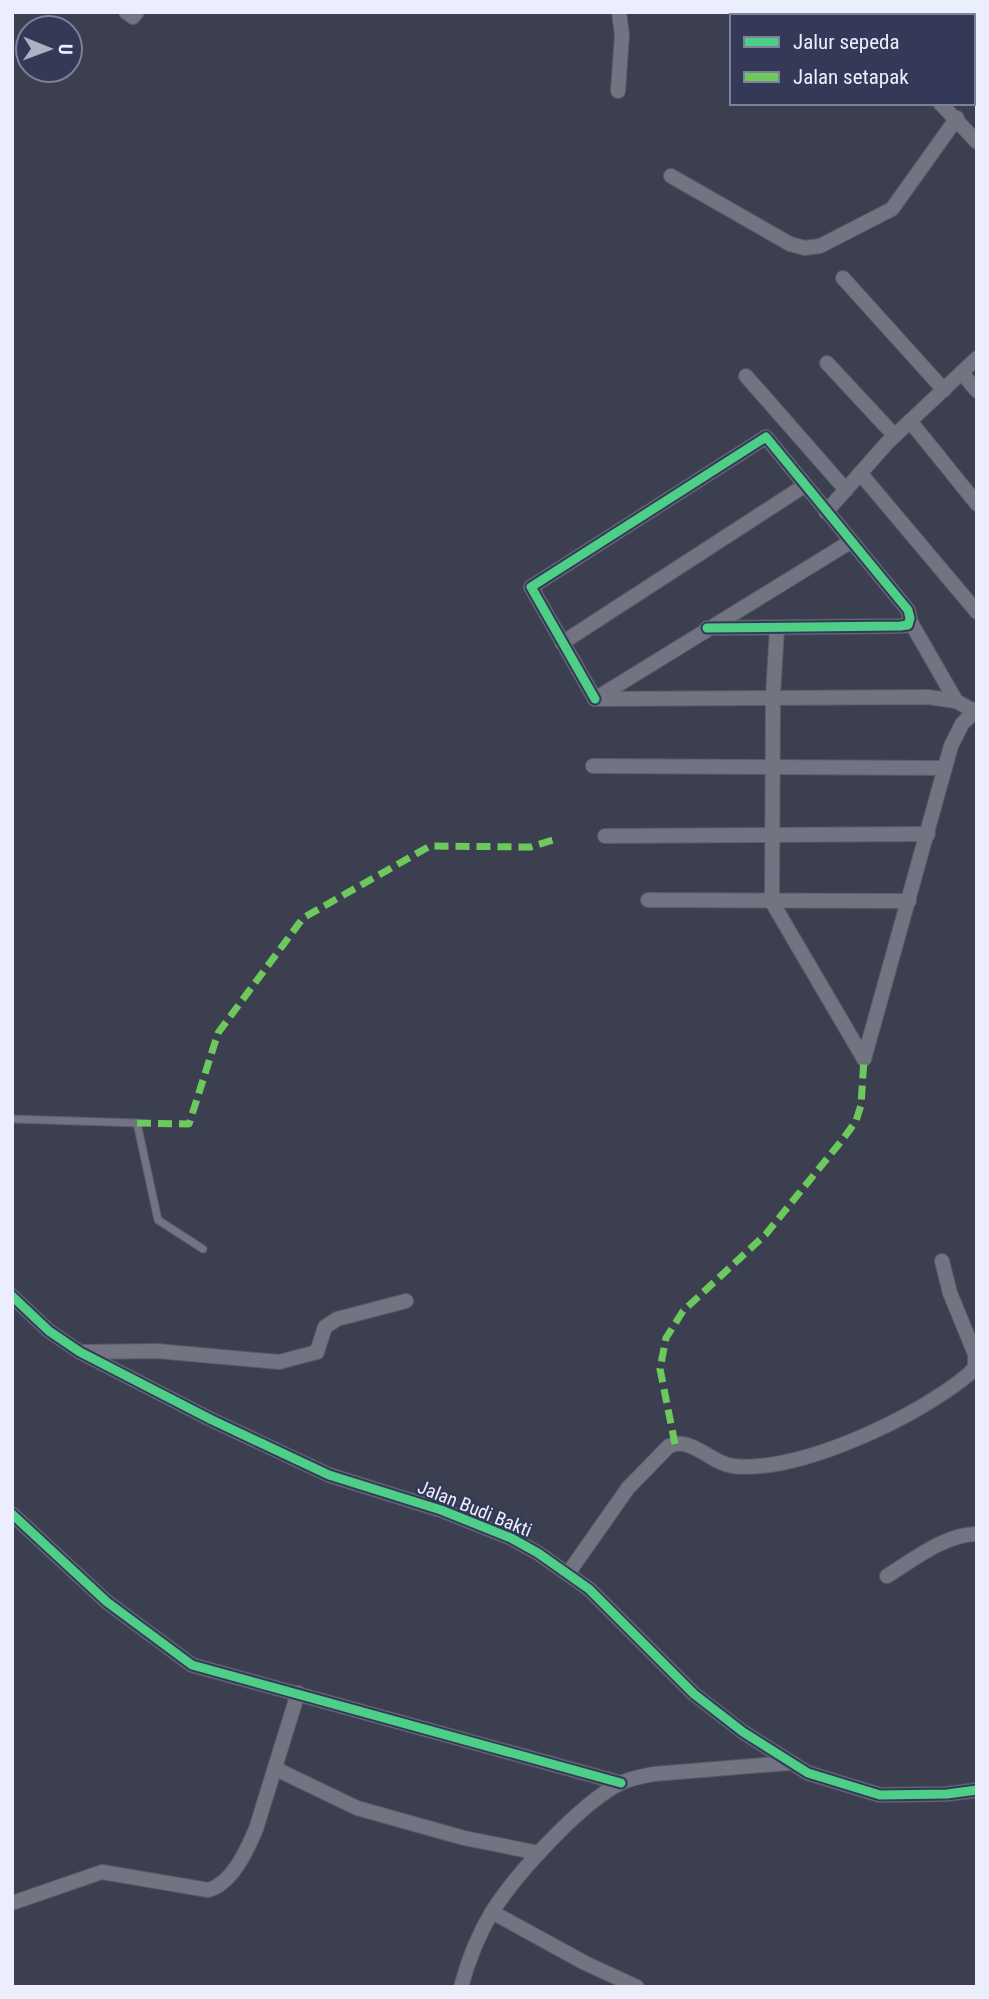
<svg xmlns="http://www.w3.org/2000/svg" width="989" height="1999" viewBox="0 0 989 1999" font-family="'Roboto Condensed',sans-serif">
<style>
.lines{fill:none;stroke-linecap:round;stroke-linejoin:round}
.lane-casing{stroke:#595b68;stroke-width:9}
.street-casing{stroke:#595b68;stroke-width:16}
.lane{stroke:#727581;stroke-width:7}
.street{stroke:#727581;stroke-width:14}
.quiet{stroke:#6dc95d;stroke-width:7;stroke-dasharray:14 7;stroke-linecap:butt}
.cycleway-casing{stroke:#343957;stroke-width:13}
.cycleway{stroke:#4dcf88;stroke-width:9}
.labels{text-anchor:middle;stroke-width:5;stroke-linejoin:round;paint-order:stroke}
.street-label{font-size:19px;fill:#eaeefd;stroke:#343957}
</style>
<rect width="100%" height="100%" fill="#3c3f4f"/>
<g class="lines">
<!-- lane casing -->
<g class="lane-casing">
<path id="lane" d="M12,1119L137,1123L158,1220L203,1249"/>
</g>
<!-- street casing -->
<g class="street-casing">
<g id="street">
<path d="M126,12L133,17L137,12"/>
<path d="M846,12L849,16"/>
<path d="M618,91L622,35L619,12"/>
<path d="M940,103L977,142"/>
<path d="M671,176L790,244L805,248L820,246L892,209L957,118"/>
<path d="M843,278L944,390"/>
<path d="M827,363L895,436"/>
<path d="M962,373L977,391"/>
<path d="M746,376L846,490"/>
<path d="M910,421L977,504"/>
<path d="M860,473L977,612"/>
<path d="M826,512L887,443L977,358"/>
<path d="M910,621L956,701"/>
<path d="M777,628L773,696L772,902L864,1059"/>
<path d="M562,643L804,486"/>
<path d="M595,699L531,587L766,437L908,610L910,618L908,625L900,626L707,628"/>
<path d="M595,699L928,697L956,701L974,711"/>
<path d="M595,699L850,542"/>
<path d="M593,766L945,768"/>
<path d="M605,836L928,834"/>
<path d="M648,900L909,901"/>
<path d="M864,1059L951,746L962,724L977,709"/>
<path d="M12,1296L49,1331L80,1352L212,1420L329,1475L441,1510L511,1538L538,1553L589,1589L694,1694L743,1732L808,1773L880,1795L947,1794L977,1790"/>
<path d="M81,1352L157,1351L279,1362L317,1352L325,1327L337,1319L406,1301"/>
<path d="M12,1514L107,1602L192,1665L621,1783"/>
<path d="M569,1572L628,1488L669,1446C692,1436 710,1463 733,1466C799,1474 919,1416 969,1374L975,1367V1354L950,1293L942,1261"/>
<path d="M887,1576C913,1560 945,1534 977,1534"/>
<path d="M276,1769L357,1808L464,1838L539,1853"/>
<path d="M12,1903L102,1872L208,1890C232,1884 247,1850 256,1829L298,1693"/>
<path d="M492,1912L585,1963L637,1987"/>
<path d="M461,1987C468,1961 478,1935 492,1912C516,1874 582,1801 623,1782C632,1778 643,1776 654,1774L789,1763"/>
</g>
</g>
<!-- lane -->
<use href="#lane" class="lane"/>
<!-- street -->
<use href="#street" class="street"/>
<!-- quiet -->
<g class="quiet">
<path d="M137,1123L189,1124L218,1033L303,918L430,846L531,847L559,838"/>
<path d="M675,1444L660,1369L666,1338L683,1311L766,1234L843,1139L856,1121L861,1105L864,1059"/>
</g>
<!-- cycleway casing -->
<g class="cycleway-casing">
<g id="cycleway">
<path d="M595,699L531,587L766,437L908,610L910,618L908,625L900,626L707,628"/>
<path d="M12,1296L49,1331L80,1352L212,1420L329,1475L441,1510L511,1538L538,1553L589,1589L694,1694L743,1732L808,1773L880,1795L947,1794L977,1790"/>
<path d="M12,1514L107,1602L192,1665L621,1783"/>
</g>
</g>
<!-- cycleway -->
<use href="#cycleway" class="cycleway"/>
</g>
<g class="labels">
<!-- street labels -->
<g class="street-label">
<text transform="translate(475 1508) rotate(22)" y="7">Jalan Budi Bakti</text>
</g>
</g>
<!-- border -->
<rect width="989" height="1999" fill="none" stroke="#eaeefd" stroke-width="28"/>
<!-- legend -->
<rect x="730" y="14" width="245" height="91" fill="#343957" stroke="#7d8199" stroke-width="2"/>
<rect x="744" y="37" width="35" height="10" fill="#4dcf88" stroke="#7d8199" stroke-width="2"/>
<text x="793" y="49" font-size="21" fill="#eaeefd">Jalur sepeda</text>
<rect x="744" y="72" width="35" height="10" fill="#6dc95d" stroke="#7d8199" stroke-width="2"/>
<text x="793" y="84" font-size="21" fill="#eaeefd">Jalan setapak</text>
<!-- north arrow -->
<g transform="translate(49 49) rotate(91)"><circle r="33" fill="#343957" stroke="#7d8199" stroke-width="2"/>
<path d="M0-5L12 26L0 18L-12 26Z" fill="#adb1c0"/>
<text y="-10" font-size="19" font-weight="bold" text-anchor="middle" fill="#eaeefd">U</text>
</g>
</svg>
